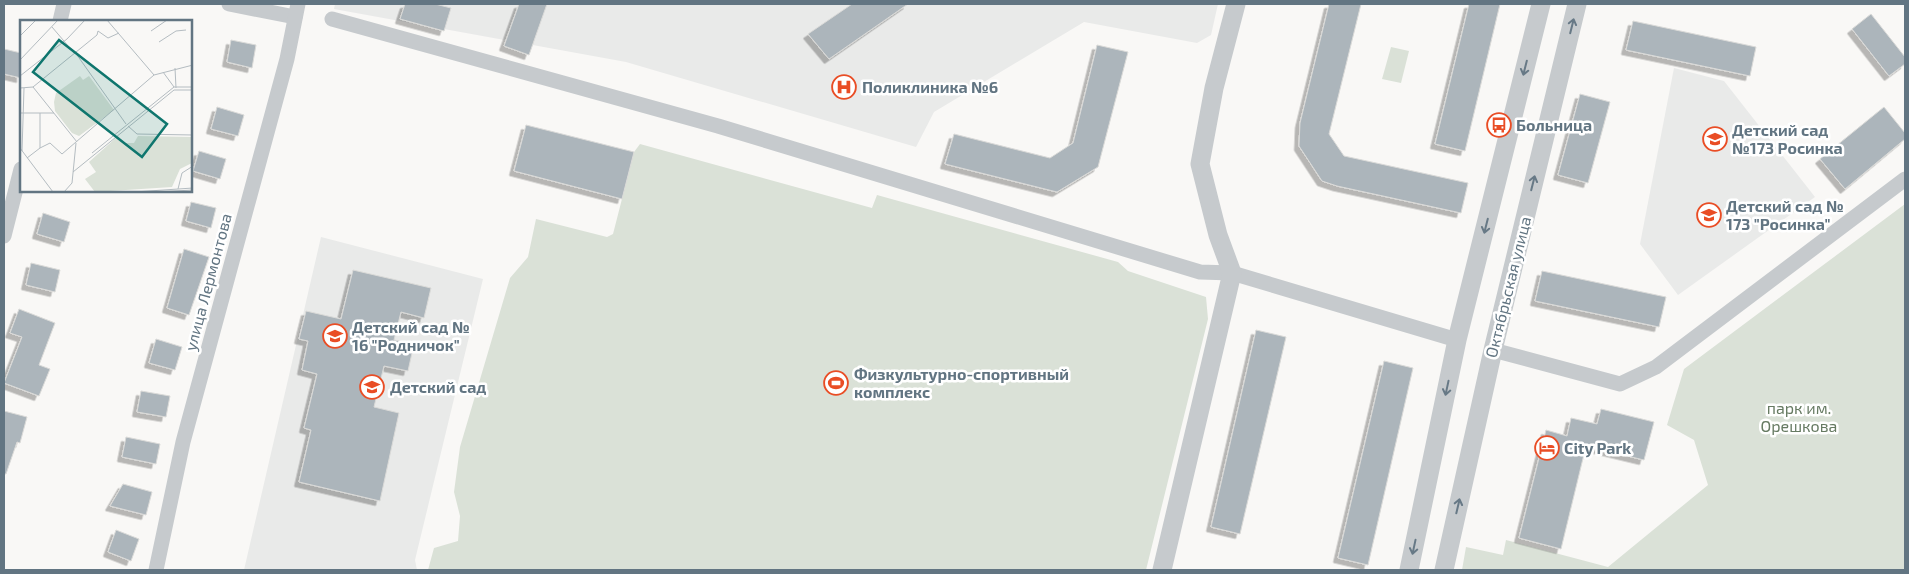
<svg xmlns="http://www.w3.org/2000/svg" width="1909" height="574" viewBox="0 0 1909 574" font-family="'Exo 2',sans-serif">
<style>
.built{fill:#e9eae9}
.green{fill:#dae1d7}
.building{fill:#acb5bb;stroke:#dadad8;filter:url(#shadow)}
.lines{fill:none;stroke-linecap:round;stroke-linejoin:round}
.minor{stroke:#c6cacd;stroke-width:15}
.tertiary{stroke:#c6cacd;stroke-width:19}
.oneway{stroke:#677986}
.labels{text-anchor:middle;stroke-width:5;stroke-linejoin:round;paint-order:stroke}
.poi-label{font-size:16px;font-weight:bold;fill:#627582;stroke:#fff;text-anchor:start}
.street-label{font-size:16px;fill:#627582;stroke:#fff}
.park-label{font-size:16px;fill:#667a62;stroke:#fff}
.inset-road{fill:none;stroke:#b4bcc1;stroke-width:1}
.view{fill:#0f766e;fill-opacity:0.15;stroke:#0f766e;stroke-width:2.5}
.inset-edge{fill:none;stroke:#627582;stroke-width:2.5}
</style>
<defs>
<filter id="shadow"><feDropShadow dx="-4.5" dy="4.5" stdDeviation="0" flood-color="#0004"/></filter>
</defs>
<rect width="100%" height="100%" fill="#f9f8f6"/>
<!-- built -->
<g class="built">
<path d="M335,4H1218L1211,35L1197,43L1084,22L934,112L916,147L626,62L334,9Z"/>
<path d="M1674,68L1724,81L1815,197L1678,295L1640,244Z"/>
<path d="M321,237L483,279L415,560L417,570H244Z"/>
</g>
<!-- green -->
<g class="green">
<path d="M1391,47L1409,51L1401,83L1382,79Z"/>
<path d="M640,144L872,208L877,195L1118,262L1128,271L1206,297L1208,319L1146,570H428L434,548L458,541L460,516L454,492L460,447L510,278L528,257L536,219L607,237L613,234L634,152Z"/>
<path d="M1905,204V570H1462L1466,547L1503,555L1506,540L1608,567L1708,485L1694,440L1667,425L1684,369Z"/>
</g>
<!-- building -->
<g class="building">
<path d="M405,4H435L451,8L444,31L400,19Z"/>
<path d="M519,4H547L529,55L504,46Z"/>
<path d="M852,4H908L829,59L808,34Z"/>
<path d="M1329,4H1361L1329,134L1344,156L1468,183L1461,213L1337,186L1322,181L1299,146L1300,123Z"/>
<path d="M1469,4H1500L1465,151L1435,144Z"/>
<path d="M1871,14L1905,57V64L1889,76L1852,29Z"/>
<path d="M1633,21L1756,47L1750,76L1626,50Z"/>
<path d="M231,40L256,45L252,68L227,62Z"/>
<path d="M1097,45L1128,52L1098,167L1057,192L945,164L954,134L1050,158L1073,143Z"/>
<path d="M4,49L21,53V78L4,74Z"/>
<path d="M1580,94L1610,102L1588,183L1558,175Z"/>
<path d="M217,107L244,115L238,136L211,129Z"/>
<path d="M1884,107L1905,133V139L1845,189L1820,159Z"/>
<path d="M526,125L634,152L622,199L514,171Z"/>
<path d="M199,151L226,159L220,179L193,171Z"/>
<path d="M191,202L216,208L211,228L186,221Z"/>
<path d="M43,213L70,222L64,242L37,234Z"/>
<path d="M184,249L209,257L189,315L167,308Z"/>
<path d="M31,263L60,270L55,292L26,285Z"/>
<path d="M353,270L431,288L424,318L401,312L394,340L414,344L408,371L384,366L374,407L399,413L380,501L299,482L311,430L304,428L317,374L302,370L308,341L299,339L306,311L341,319Z"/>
<path d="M1542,271L1666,297L1659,327L1535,301Z"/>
<path d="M19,309L55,323L39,365L50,369L39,396L4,383L22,337L10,333Z"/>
<path d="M1256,330L1286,337L1240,534L1211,527Z"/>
<path d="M156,339L182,347L175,370L149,363Z"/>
<path d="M1384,361L1413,368L1368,565L1338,558Z"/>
<path d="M141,391L170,396L166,417L137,412Z"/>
<path d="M1601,409L1654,422L1644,460L1586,446L1561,549L1519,538L1546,430L1567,436L1571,418L1597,424Z"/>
<path d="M4,411L27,417L20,443L17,442L6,474H4Z"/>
<path d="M126,437L160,444L156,464L122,457Z"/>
<path d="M123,484L152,492L146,515L110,506Z"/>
<path d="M116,530L139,539L131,561L108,552Z"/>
</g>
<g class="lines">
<!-- minor -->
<g class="minor">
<path d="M229,4L295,17"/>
<path d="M332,19L718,126L1200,272L1232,273L1457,340"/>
<path d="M60,21L64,4"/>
<path d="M4,236L21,169"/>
<path d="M1493,350L1620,384L1656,367L1905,179"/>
<path d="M156,570L183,442L287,59L298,4"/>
</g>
<!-- tertiary -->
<g class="tertiary">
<path d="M1162,570L1232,273L1218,235L1200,164L1214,88L1236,4"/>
<path d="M1409,570L1457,340L1541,4"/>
<path d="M1444,570L1493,350L1577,4"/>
</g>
</g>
<!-- one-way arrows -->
<defs><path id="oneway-shaft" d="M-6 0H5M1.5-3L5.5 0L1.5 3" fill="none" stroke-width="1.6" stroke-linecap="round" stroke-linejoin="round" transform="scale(1.25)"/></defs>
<g class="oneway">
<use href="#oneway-shaft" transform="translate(1572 26) rotate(-76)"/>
<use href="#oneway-shaft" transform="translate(1525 68) rotate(104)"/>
<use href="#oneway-shaft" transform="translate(1533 183) rotate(-76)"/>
<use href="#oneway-shaft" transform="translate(1486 226) rotate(104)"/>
<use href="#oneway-shaft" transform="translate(1447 388) rotate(102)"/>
<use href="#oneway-shaft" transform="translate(1458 506) rotate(-77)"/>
<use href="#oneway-shaft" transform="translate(1414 547) rotate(102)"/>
</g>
<!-- icons -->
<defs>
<g id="hospital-ring" transform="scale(1.25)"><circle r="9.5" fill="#fff" stroke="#e94d25" stroke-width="1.5"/><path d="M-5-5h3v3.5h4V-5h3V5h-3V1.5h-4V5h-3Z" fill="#e94d25"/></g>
<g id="bus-ring" transform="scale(1.25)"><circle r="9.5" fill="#fff" stroke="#e94d25" stroke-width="1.5"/><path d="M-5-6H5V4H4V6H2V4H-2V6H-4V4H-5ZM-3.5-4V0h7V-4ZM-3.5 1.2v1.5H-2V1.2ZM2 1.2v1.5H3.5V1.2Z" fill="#e94d25"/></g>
<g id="school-ring" transform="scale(1.25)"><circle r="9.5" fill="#fff" stroke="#e94d25" stroke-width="1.5"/><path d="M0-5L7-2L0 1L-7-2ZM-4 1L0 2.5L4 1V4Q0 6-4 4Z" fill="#e94d25"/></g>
<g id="stadium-ring" transform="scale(1.25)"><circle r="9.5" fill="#fff" stroke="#e94d25" stroke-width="1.5"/><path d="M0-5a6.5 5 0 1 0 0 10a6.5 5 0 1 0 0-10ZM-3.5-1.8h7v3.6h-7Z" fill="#e94d25"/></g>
<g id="hotel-ring" transform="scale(1.25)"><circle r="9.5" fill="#fff" stroke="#e94d25" stroke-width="1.5"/><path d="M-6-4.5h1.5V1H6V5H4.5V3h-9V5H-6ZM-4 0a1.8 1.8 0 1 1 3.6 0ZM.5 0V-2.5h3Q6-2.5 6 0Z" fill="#e94d25"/></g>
</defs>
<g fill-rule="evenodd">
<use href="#hospital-ring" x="844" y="87"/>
<use href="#bus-ring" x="1499" y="125"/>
<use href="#school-ring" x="1715" y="139"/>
<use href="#school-ring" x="1709" y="215"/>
<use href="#school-ring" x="335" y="336"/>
<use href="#stadium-ring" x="836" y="383"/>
<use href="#school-ring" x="372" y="387"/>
<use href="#hotel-ring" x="1547" y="448"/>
</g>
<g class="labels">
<!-- poi labels -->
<g class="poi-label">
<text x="862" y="93">Поликлиника №6</text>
<text x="1516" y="131">Больница</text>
<text x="1732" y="136">Детский сад<tspan x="1732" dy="18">№173 Росинка</tspan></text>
<text x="1726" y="212">Детский сад №<tspan x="1726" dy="18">173 "Росинка"</tspan></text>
<text x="352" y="333">Детский сад №<tspan x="352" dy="18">16 "Родничок"</tspan></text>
<text x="854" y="380">Физкультурно-спортивный<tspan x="854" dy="18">комплекс</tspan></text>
<text x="390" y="393">Детский сад</text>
<text x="1564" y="454">City Park</text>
</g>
<!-- street labels -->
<g class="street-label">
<text transform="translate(208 282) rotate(-75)" y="6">улица Лермонтова</text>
<text transform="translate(1508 287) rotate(-76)" y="6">Октябрьская улица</text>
</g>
<!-- park labels -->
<g class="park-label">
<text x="1799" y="414">парк им.<tspan x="1799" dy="18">Орешкова</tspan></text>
</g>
</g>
<!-- overview -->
<g transform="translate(20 20)">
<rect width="172" height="172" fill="#f9f8f6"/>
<path d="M60,56L63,60L69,56L94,90L59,116L52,113L35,91L34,82L36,73ZM98,116L105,123H114L118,116L172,117V143L160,149L152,167L75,172L65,159L76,152L69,142Z" fill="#dae1d7"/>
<path class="inset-road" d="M87,0L134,55M32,7L55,34M131,11L147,0M0,16L16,0M139,22L156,11L166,10M57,35L106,104M0,40L38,0M155,48L156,68M143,52L154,67M0,56L47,19L65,0M13,67L57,122M0,68L13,67L77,15L78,11L88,18L99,13M0,93H34M108,106L117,114L173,115M0,128L33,172M20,128L30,123L42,134L134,55L173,45M2,131L4,68M72,133L154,67H173M7,138L20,128V93M53,152L154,70H173M158,169L162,153L173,146M44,172L52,163L56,123M114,172L173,168M136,172L173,170"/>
<path class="view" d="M39,20L147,104L122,137L13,52Z"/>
<rect width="172" height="172" class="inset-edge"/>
</g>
<!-- border -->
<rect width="1909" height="574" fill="none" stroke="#627582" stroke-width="10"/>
</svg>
